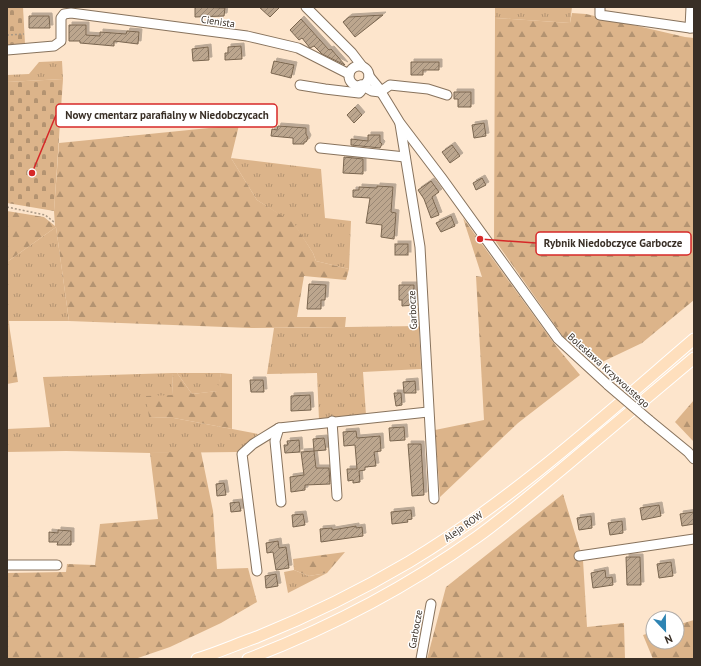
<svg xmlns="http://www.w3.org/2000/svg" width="701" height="666" viewBox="0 0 701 666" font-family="'PT Sans',sans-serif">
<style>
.grass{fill:url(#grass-tufts)}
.forest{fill:url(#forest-firs)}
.cemetery{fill:url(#cemetery-stones)}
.building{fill:url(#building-hatch);stroke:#7a6650;filter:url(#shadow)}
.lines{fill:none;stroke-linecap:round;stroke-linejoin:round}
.minor-casing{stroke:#88735d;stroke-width:11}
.major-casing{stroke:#fff;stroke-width:13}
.path{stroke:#a89784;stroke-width:1.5;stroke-dasharray:2 2;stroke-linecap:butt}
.minor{stroke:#fff;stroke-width:9}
.major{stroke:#fedfbd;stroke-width:11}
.minor-bridge-casing{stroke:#88735d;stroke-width:11;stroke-linecap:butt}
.minor-bridge{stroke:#fff;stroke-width:9}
.labels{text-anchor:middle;stroke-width:3;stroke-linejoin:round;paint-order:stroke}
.street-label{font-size:10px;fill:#392f26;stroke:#fff}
.leader{fill:none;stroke:#d62828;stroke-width:1.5}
.callout-dot{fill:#d62828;stroke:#fff;stroke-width:1.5}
.callout{fill:#fff;stroke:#d62828;stroke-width:1.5}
.callout-label{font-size:11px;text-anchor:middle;font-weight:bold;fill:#392f26}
</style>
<defs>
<pattern id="grass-tufts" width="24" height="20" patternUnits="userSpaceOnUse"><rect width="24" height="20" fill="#dcb48a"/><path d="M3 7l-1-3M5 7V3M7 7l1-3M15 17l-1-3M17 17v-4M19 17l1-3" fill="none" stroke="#b39371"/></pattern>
<pattern id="forest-firs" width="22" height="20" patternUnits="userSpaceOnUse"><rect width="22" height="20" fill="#dcb48a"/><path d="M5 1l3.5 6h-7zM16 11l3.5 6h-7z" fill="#b39371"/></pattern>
<pattern id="cemetery-stones" width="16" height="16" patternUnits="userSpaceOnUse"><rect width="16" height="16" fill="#dcb48a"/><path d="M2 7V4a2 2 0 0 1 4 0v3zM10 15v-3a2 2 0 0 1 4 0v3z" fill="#b39371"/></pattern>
<pattern id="building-hatch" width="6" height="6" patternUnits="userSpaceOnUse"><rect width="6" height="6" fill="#bca68e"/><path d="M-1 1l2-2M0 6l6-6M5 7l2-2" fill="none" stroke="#9a8874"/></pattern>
<filter id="shadow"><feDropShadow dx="3" dy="-3" stdDeviation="0" flood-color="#0004"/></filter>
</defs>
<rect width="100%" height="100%" fill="#fde5cc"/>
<!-- grass -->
<g class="grass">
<path d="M495,7H572L570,23L495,18Z"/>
<path d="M62,61L63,79L7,82V75L29,74L39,62Z"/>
<path d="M231,158L321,169L325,218L351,221L349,269L316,261L313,253L294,224L257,200Z"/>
<path d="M56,227L69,321H9L10,331H7V262Z"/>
<path d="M419,326L421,369L363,372L366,415L319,420L317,373L267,374L274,328Z"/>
<path d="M173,373L172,395L149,417L174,418L258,434L238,452L150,453L66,451L7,452V429L50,427L43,377Z"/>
<path d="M177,373H221L218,391L192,394Z"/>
<path d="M294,570L309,576L327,573L288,593L284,572Z"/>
</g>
<!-- forest -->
<g class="forest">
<path d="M572,13L586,14L685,37L694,38V300L642,343L600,363L564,338L494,239L495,18L570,23Z"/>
<path d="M239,125L231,158L257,200L294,223L313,253L316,261L349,269L346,280L304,276L297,317H346L345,327L251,328L69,321L56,227L7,262V211L44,217L55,226L54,211L59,143Z"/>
<path d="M463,218L556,346L580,375L518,423L440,497L435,430L484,420L476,276L482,277Z"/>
<path d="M7,331H10L18,382L7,384Z"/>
<path d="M173,373H177L192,394L217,391L221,373L232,374V429L174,418L149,417L146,396L172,395Z"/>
<path d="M694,400V442L675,422Z"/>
<path d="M174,452H201L213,511L217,569L248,568L257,602L221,623L170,647L135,659H7V573L66,572L67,564L95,565L100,524L158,519L150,453Z"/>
<path d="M563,494L583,560L587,627L624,623L625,659H427L446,587Z"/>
<path d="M345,552L327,573L309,576L294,570L293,559Z"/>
<path d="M694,620V659H653L643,635L653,632V642H677V625Z"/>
</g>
<!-- cemetery -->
<g class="cemetery">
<path d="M7,7H23L25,44L7,46Z"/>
<path d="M63,79L54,211L7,203V82Z"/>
</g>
<!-- building -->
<g class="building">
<path d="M195,7L225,8L224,16L195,17Z"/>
<path d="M259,7H280L270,17Z"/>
<path d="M383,15L355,37L343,22L349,17Z"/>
<path d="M29,16H49L50,28H29Z"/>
<path d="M301,19L329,50L331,49L345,65L322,54L314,46L310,48L302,38L299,40L290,30Z"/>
<path d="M69,25H86V35L100,36V32L126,34L127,31L139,32L138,44L114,41V46L80,43V41H69Z"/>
<path d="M241,46L242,59L225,60V53H228V47Z"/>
<path d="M208,47L209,60L193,61L192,49Z"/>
<path d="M274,61L294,65L291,78L271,73Z"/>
<path d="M411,62H439V70H423V75H411Z"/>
<path d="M454,92H471V107H458V99H454Z"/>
<path d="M355,107L362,115L354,123L347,115Z"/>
<path d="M484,123L486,136L474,138L472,125Z"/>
<path d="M278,126L306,128V134L308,138L306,142H304V144H293V138L271,136L272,129L277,130Z"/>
<path d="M368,135H380V142L382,144L380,148L351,145V139L368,141Z"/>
<path d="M452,145L460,156L450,163L442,152Z"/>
<path d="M344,157L363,159V174L343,173Z"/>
<path d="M482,178L486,185L476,190L473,183Z"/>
<path d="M431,181L439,192L432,197L439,215L431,218L424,199L418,190Z"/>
<path d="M377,186L393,187L391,212L396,213L394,239L381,237L382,225L366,223L370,198L353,197V190H359V187L377,188Z"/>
<path d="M451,216L455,226L441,232L436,223Z"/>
<rect x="395" y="244" width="13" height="11"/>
<path d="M309,284L326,285L325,300H321V309H307Z"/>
<path d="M399,285H414V305L402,306V300H399Z"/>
<path d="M250,380H263L264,392H251Z"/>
<path d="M415,381L416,393H404L403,382Z"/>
<path d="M394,393H401L402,405L396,406Z"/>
<path d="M310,395L311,410L291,411V396Z"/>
<path d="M404,427L405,440L390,441L389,428Z"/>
<path d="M356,431L357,438L380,436L381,451L374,452L376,466L365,467V470L359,471L360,482L353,483V480L348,481L347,469H357L355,445L344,446L343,432Z"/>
<path d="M324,438L326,450L314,451L313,439Z"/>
<path d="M299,440L300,452L285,453L284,445H288L287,441Z"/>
<path d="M408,444H421L424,495L412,496Z"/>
<path d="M314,451L316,468H329L330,484L305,485V490L291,492L290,477L304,475L301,452Z"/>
<path d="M224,483L226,495L217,496L216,484Z"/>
<path d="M239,502L241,511L231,512L230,503Z"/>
<path d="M659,505L661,516L642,520L640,508Z"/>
<path d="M411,510L412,519L407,520L408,522L392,524L391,512Z"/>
<path d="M694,512V524L682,526L680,514Z"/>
<path d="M303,514L305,525L293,527L292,515Z"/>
<path d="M591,516L592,528L579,530L577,518Z"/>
<path d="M622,521L623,533L610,535L608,523Z"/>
<path d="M356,526V528L362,527L363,536L321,542L320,529L332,528V530Z"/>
<path d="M58,530L71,531V545H57L58,542H49V532L58,533Z"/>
<path d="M278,541L279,548L286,547L289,568L276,570L273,552L267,553L266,543Z"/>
<path d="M626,557H640L641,585H627Z"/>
<path d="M671,562L673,576L659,578L657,564Z"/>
<path d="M605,570L606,578L612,577L613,585L593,588L591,573Z"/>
<path d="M276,574L278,586L266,588L265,576Z"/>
</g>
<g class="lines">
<!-- minor casing -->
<g class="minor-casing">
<g id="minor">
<path d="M306,7L352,53L362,66"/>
<path d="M600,7V15L690,28"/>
<path d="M691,7L690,28H694"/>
<path d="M7,50L54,46L61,41V18L64,14L71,13L247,36L298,48L349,74"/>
<circle cx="359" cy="76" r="10"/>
<path d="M369,76L378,87L400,123L441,177L558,339L608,385"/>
<path d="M300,85L325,89L359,93L361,91V85"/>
<path d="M361,85L372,91L380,92"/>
<path d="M380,92L390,85L428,89L447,95"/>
<path d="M400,124L420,247L434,499"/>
<path d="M320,148L405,157"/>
<path d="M649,420L688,452L694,459"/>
<path d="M332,421L337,496"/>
<path d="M281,502L275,441L279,428L428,412"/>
<path d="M579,556L694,539"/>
<path d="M7,565H57"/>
<path d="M257,571L242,454L253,444L279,428"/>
<path d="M421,659L431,604"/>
</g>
</g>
<!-- major casing -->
<g class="major-casing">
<g id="major">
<path d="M197,659C217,653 237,644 257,637C309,616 360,591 409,562C512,500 603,417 694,339"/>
<path d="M248,659C329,628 407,587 477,537C506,516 534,492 562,469C606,432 650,395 694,358"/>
</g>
</g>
<!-- path -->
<g class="path">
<path d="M7,35L24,34"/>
<path d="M7,207L45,215L54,222"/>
</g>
<!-- minor -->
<use href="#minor" class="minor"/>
<!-- major -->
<use href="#major" class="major"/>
<!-- minor-bridge casing -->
<g class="minor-bridge-casing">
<path id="minor-bridge" d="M608,385L649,420"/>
</g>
<!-- minor-bridge -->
<use href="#minor-bridge" class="minor-bridge"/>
</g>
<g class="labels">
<!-- street labels -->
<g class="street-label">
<text transform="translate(218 21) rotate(8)" y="4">Cienista</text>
<text transform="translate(412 310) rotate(-93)" y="4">Garbocze</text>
<text transform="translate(609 370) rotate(42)" y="4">Bolesława Krzywoustego</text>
<text transform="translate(463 526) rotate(-35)" y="4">Aleja ROW</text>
<text transform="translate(415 629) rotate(-80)" y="4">Garbocze</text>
</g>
</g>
<!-- callouts -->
<path class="leader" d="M32 173L56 115M480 239L536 243"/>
<g class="callout-dot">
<circle cx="32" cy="173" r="4"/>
<circle cx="480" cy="239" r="4"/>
</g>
<g class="callout">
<rect x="56" y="104" width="221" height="23" rx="4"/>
<rect x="536" y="232" width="155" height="23" rx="4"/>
</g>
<g class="callout-label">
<text x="167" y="119">Nowy cmentarz parafialny w Niedobczycach</text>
<text x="613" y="247">Rybnik Niedobczyce Garbocze</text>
</g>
<!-- border -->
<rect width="701" height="666" fill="none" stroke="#392f26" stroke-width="16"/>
<!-- north arrow -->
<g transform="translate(665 630) rotate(158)"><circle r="19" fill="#ffffff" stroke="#b0aca8"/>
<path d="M0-3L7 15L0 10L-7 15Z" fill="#2e84b3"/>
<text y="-6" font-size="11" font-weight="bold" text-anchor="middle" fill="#392f26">N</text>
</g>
</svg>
